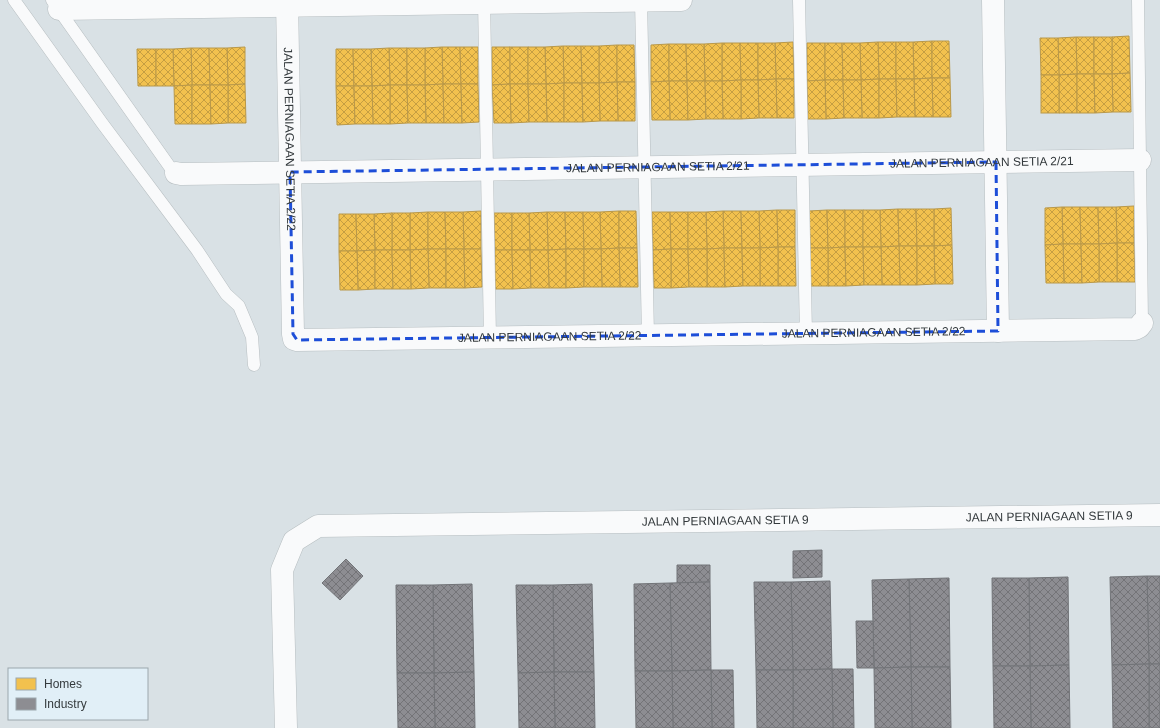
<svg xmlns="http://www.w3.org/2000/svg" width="1160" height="728" viewBox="0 0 1160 728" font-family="Helvetica,sans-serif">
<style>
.homes{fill:url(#homes-cross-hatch);stroke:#b99849}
.industry{fill:url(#industry-cross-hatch);stroke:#727478}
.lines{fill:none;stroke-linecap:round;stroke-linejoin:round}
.service-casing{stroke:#b7bec1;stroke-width:13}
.minor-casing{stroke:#b7bec1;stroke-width:23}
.service{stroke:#f9fafb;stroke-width:12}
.minor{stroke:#f9fafb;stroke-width:22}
.marked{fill:none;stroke:#1d4ed8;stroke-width:3;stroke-dasharray:8 5;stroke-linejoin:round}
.labels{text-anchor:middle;stroke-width:4;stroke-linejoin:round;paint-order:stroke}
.street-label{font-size:12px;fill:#343a3d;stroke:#e1eff7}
</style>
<defs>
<pattern id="homes-cross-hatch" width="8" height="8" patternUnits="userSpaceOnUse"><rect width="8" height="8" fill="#f2c14e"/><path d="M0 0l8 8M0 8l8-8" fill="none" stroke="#c59e42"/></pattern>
<pattern id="industry-cross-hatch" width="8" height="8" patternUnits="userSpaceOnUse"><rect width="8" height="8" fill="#8d8d92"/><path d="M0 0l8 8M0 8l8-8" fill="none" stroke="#747478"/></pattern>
</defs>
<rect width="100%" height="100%" fill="#d9e1e5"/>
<!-- homes -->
<g class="homes">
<path d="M1129,36L1130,73L1112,74V37Z"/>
<path d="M1076,37H1094V74H1077Z"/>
<path d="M1076,37L1077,74L1059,75L1058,38Z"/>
<rect x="1094" y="37" width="18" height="37"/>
<path d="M1040,38H1058L1059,75H1041Z"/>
<path d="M932,41V78L914,79L913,42Z"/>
<path d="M932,41H949L950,78H932Z"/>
<path d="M793,42L794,79H776L775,43Z"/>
<path d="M878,42H896V79H879Z"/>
<path d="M878,42L879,79L861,80L860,43Z"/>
<path d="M896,42H913L914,79H896Z"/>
<path d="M722,43H740L741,80L722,81Z"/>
<path d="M722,43V81H705L704,44Z"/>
<path d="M740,43H758V80H741Z"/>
<path d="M758,43H775L776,79L758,80Z"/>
<path d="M807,43H825V80L807,81Z"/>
<path d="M825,43H842L843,80H825Z"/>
<path d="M842,43H860L861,80H843Z"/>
<path d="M669,44V81L651,82V45Z"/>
<path d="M669,44H686L687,81H669Z"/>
<path d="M686,44H704L705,81H687Z"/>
<path d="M617,45V82L599,83V46Z"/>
<path d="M617,45H634L635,82H617Z"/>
<path d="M563,46H581L582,83H564Z"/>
<path d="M563,46L564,83L546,84L545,47Z"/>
<path d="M581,46H599V83H582Z"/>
<path d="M245,47V84L228,85L227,48Z"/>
<path d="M442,47H460L461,84H443Z"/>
<path d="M442,47L443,84L425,85V48Z"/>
<path d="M460,47H478V84H461Z"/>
<path d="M492,47H510V84L492,85Z"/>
<rect x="510" y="47" width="18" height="37"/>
<path d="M528,47H545L546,84H528Z"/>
<path d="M191,48H209L210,85H192Z"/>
<path d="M191,48L192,85L174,86L173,49Z"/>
<path d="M209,48H227L228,85H210Z"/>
<path d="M389,48H407V85H390Z"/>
<path d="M389,48L390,85L372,86L371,49Z"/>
<rect x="407" y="48" width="18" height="37"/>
<path d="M137,49H156V86H138Z"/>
<path d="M156,49H173L174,86H156Z"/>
<path d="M336,49H353L354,86H336Z"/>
<path d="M353,49H371L372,86H354Z"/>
<path d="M1130,73L1131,112H1113L1112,74Z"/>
<path d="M1077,74V113H1059V75Z"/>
<path d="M1077,74H1094L1095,113H1077Z"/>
<path d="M1094,74H1112L1113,112L1095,113Z"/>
<rect x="1041" y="75" width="18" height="38"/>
<path d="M932,78H950L951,117H933Z"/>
<path d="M932,78L933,117H915L914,79Z"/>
<path d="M776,79H794V118H777Z"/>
<path d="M776,79L777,118H759L758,80Z"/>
<path d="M879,79V118H862L861,80Z"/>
<path d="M879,79H896L897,117L879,118Z"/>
<path d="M896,79H914L915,117H897Z"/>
<path d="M741,80H758L759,118L741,119Z"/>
<path d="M741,80V119H723L722,81Z"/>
<path d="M825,80H843L844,118L826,119Z"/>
<path d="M825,80L826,119H808L807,81Z"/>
<path d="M843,80H861L862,118H844Z"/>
<path d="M669,81H687L688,120H670Z"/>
<path d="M669,81L670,120H652L651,82Z"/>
<path d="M687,81H705L706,119L688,120Z"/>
<path d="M705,81H722L723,119H706Z"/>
<path d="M617,82H635V121H618Z"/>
<path d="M617,82L618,121H600L599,83Z"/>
<path d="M564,83V122H547L546,84Z"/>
<path d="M564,83H582L583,122H564Z"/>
<path d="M582,83H599L600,121L583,122Z"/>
<path d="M245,84L246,123H228V85Z"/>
<path d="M443,84L444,123H426L425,85Z"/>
<path d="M443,84H461L462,123H444Z"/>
<path d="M461,84H478L479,122L462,123Z"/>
<path d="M510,84H528L529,122L511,123Z"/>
<path d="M510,84L511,123H494L492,85Z"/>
<path d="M528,84H546L547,122H529Z"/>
<path d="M192,85V124H175L174,86Z"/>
<path d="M192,85H210L211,124H192Z"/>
<path d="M210,85H228V123L211,124Z"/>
<path d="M390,85H407L408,123L390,124Z"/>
<path d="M390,85V124H373L372,86Z"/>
<path d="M407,85H425L426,123H408Z"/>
<path d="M336,86H354L355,124L337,125Z"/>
<path d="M354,86H372L373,124H355Z"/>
<path d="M1134,206V243H1117L1116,207Z"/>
<path d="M1062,207H1080L1081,244H1063Z"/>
<path d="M1062,207L1063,244L1045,245V208Z"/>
<path d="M1080,207H1098L1099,244H1081Z"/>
<path d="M1098,207H1116L1117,243L1099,244Z"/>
<path d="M951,208L952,245L934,246V209Z"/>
<path d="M898,209L899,246L881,247L880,210Z"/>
<path d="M898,209H916L917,246H899Z"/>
<path d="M916,209H934V246H917Z"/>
<path d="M777,210L778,247L760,248L759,211Z"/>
<path d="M777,210H795V247H778Z"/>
<path d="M827,210L828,248H810L809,211Z"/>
<path d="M827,210H845V247L828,248Z"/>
<rect x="845" y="210" width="18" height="37"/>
<path d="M863,210H880L881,247H863Z"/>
<path d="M481,211V249H464L463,212Z"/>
<path d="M619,211V248L601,249L600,212Z"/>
<path d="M619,211H636L637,248H619Z"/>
<path d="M723,211H741L742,248H724Z"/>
<path d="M723,211L724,248L707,249L706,212Z"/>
<path d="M741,211H759L760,248H742Z"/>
<path d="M428,212V249L410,250V213Z"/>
<path d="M428,212H445L446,249H428Z"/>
<path d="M445,212H463L464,249H446Z"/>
<path d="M547,212H565L566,249L548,250Z"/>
<path d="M547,212L548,250H530L529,213Z"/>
<path d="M565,212H583L584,249H566Z"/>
<path d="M583,212H600L601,249H584Z"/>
<path d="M652,212H670L671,249L653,250Z"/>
<path d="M670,212H688V249H671Z"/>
<path d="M688,212H706L707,249H688Z"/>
<rect x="392" y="213" width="18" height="37"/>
<path d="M392,213V250H375L374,214Z"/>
<path d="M494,213H512V250H495Z"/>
<path d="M512,213H529L530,250H512Z"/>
<path d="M339,214H356L357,251H339Z"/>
<path d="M356,214H374L375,250L357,251Z"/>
<path d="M1117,243H1134L1135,282H1117Z"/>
<path d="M1117,243V282H1099V244Z"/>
<path d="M1063,244H1081L1082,283H1064Z"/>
<path d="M1063,244L1064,283H1046L1045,245Z"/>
<path d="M1081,244H1099V282L1082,283Z"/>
<path d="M952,245L953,284H935L934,246Z"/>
<path d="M899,246H917V285H900Z"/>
<path d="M899,246L900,285H882L881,247Z"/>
<path d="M917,246H934L935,284L917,285Z"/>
<path d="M778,247H795L796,286H778Z"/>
<path d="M778,247V286H760V248Z"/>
<path d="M845,247L846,286H828V248Z"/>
<path d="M845,247H863L864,285L846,286Z"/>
<path d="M863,247H881L882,285H864Z"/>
<path d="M619,248H637L638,287H620Z"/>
<path d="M619,248L620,287H602L601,249Z"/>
<path d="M724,248L725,287H707V249Z"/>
<path d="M724,248H742L743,286L725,287Z"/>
<path d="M742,248H760V286H743Z"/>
<rect x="810" y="248" width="18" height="38"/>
<path d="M428,249H446V288H429Z"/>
<path d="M428,249L429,288L411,289L410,250Z"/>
<path d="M446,249H464L465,288H446Z"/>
<path d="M464,249H481L482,287L465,288Z"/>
<path d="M566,249V288H549L548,250Z"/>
<path d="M566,249H584V287L566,288Z"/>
<path d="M584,249H601L602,287H584Z"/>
<path d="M671,249H688L689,287L671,288Z"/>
<path d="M671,249V288H654L653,250Z"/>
<path d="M688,249H707V287H689Z"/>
<path d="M375,250V289L358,290L357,251Z"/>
<path d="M375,250H392L393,289H375Z"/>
<path d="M392,250H410L411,289H393Z"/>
<path d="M495,250H512L513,289H495Z"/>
<path d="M512,250H530L531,288L513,289Z"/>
<path d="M530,250H548L549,288H531Z"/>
<path d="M339,251H357L358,290H340Z"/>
</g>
<!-- industry -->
<g class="industry">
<path d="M822,550V577L793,578V551Z"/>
<path d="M346,559L363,576L340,600L322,583Z"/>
<path d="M677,565H710V582L677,583Z"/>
<path d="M1147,576H1160V664H1149Z"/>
<path d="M1147,576L1149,664L1112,665L1110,577Z"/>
<path d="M1068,577L1069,665L1030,666L1029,578Z"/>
<path d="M949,578L950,667H911L909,579Z"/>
<path d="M992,578H1029L1030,666H993Z"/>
<path d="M909,579L911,667L874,668L872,580Z"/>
<path d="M830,581L832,669L793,670L791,582Z"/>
<path d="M710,582L711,670L672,671L670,583Z"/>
<path d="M754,582H791L793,670H756Z"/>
<path d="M670,583L672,671H635L634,584Z"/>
<path d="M472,584L474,672L434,673L433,585Z"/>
<path d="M592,584L594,672H554L553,585Z"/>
<path d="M396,585H433L434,673H397Z"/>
<path d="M516,585H553L554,672L518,673Z"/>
<path d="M856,621H873L874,668H857Z"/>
<rect x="1149" y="664" width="11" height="64"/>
<path d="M1149,664V728H1113L1112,665Z"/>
<path d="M1069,665L1070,728H1031L1030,666Z"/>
<path d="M993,666H1030L1031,728H994Z"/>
<path d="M911,667H950L951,728H912Z"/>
<path d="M911,667L912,728H875L874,668Z"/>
<path d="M832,669H853L854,728H833Z"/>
<path d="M832,669L833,728H793V670Z"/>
<path d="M711,670H733L734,728H712Z"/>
<path d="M711,670L712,728H673L672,671Z"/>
<path d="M756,670H793V728H757Z"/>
<path d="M635,671H672L673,728H636Z"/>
<path d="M474,672L475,728H435L434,673Z"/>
<path d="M554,672H594L595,728H555Z"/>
<path d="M554,672L555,728H519L518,673Z"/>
<path d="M397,673H434L435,728H398Z"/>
</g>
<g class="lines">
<!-- service casing -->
<g class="service-casing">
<g id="service">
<path d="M14,0L102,123L197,250L226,294L239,306L252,337L254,365"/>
<path d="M52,0L172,170L176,173"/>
<path d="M484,0L490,338"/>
<path d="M641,0L648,336"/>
<path d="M799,0L806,334"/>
<path d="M1138,0L1142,323"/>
</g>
</g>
<!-- minor casing -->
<g class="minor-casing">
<g id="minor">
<path id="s1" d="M287,0L293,334L294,339L297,340L1135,329L1139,327L1142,323"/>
<path d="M993,0L998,331"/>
<path d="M59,9L681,0"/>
<path id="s2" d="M176,173L181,174L1140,160"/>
<path id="s3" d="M286,728L282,570L294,541L318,526L1160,515"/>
</g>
</g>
<!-- service -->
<use href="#service" class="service"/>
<!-- minor -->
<use href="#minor" class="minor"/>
</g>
<!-- marked area -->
<path class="marked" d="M996,162L998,331L297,340L293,334L290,172Z"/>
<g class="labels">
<!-- street labels -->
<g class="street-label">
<text dy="4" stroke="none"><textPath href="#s1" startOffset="139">JALAN PERNIAGAAN SETIA 2/22</textPath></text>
<text dy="4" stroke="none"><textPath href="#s2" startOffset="806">JALAN PERNIAGAAN SETIA 2/21</textPath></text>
<text dy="4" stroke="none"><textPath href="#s2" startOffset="482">JALAN PERNIAGAAN SETIA 2/21</textPath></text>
<text dy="4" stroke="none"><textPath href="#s1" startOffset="919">JALAN PERNIAGAAN SETIA 2/22</textPath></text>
<text dy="4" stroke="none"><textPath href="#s1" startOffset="595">JALAN PERNIAGAAN SETIA 2/22</textPath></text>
<text dy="4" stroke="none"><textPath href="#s3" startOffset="949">JALAN PERNIAGAAN SETIA 9</textPath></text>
<text dy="4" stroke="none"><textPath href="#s3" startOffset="625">JALAN PERNIAGAAN SETIA 9</textPath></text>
</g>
</g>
<!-- legend -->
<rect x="8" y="668" width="140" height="52" fill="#e1eff7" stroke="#9ca7ad"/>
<rect x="16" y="678" width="20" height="12" fill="#f2c14e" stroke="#9ca7ad"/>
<text x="44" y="688" font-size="12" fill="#343a3d">Homes</text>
<rect x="16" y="698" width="20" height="12" fill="#8d8d92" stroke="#9ca7ad"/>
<text x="44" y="708" font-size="12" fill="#343a3d">Industry</text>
</svg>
